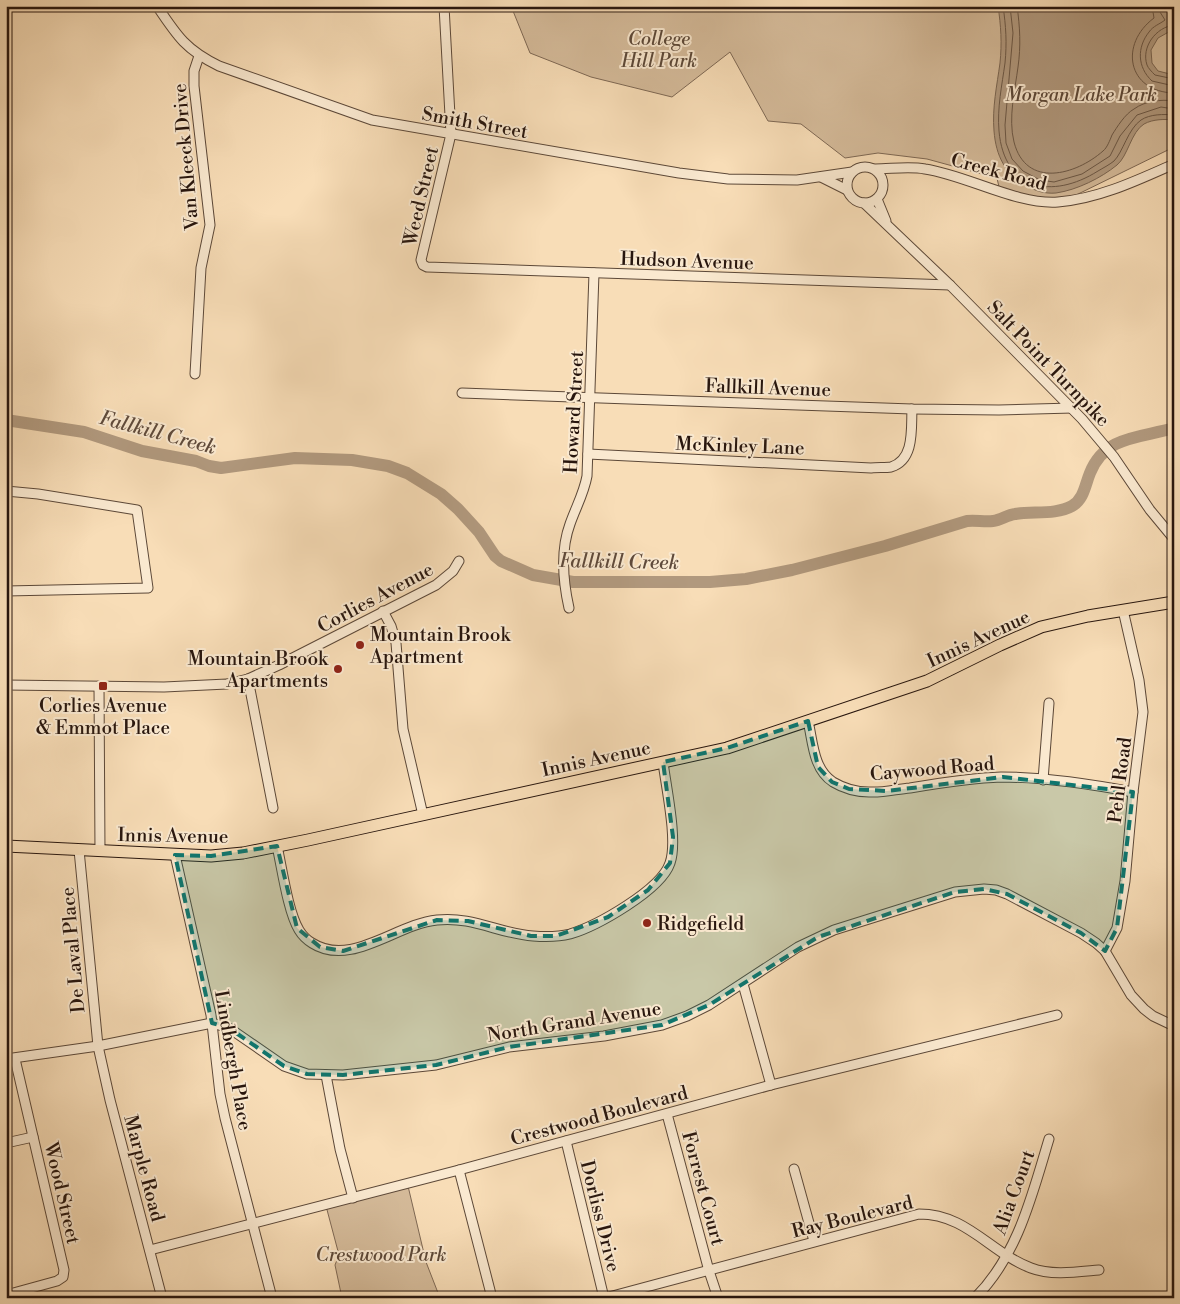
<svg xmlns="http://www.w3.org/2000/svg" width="1180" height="1304" viewBox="0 0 1180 1304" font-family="'Libre Bodoni',serif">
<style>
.green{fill:#d5bb9a;stroke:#7e6854}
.water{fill:#b1997e;stroke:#7a6551}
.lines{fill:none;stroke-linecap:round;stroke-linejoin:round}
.shore{stroke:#6c5846;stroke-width:1}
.river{stroke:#b1997e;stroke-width:12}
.minor-casing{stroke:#5c4838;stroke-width:11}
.major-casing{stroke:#28160e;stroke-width:13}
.minor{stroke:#fae9d0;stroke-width:9}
.major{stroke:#f8ddb7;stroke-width:11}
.marked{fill:#0f766e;fill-opacity:0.2;stroke:#0f766e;stroke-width:4;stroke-dasharray:10 6;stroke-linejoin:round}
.poi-dot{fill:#8f2418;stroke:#fae9d0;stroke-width:2}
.labels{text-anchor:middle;stroke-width:4;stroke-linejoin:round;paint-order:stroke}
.park-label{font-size:19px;font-style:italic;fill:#5c4838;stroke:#fae9d0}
.street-label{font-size:19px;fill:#28160e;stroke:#fae9d0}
.poi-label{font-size:19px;fill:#28160e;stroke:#fae9d0;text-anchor:start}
.water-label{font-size:20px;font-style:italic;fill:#5f4a3b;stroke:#fae9d0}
</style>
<rect width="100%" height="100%" fill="#f8ddb7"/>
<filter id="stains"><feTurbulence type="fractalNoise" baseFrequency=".004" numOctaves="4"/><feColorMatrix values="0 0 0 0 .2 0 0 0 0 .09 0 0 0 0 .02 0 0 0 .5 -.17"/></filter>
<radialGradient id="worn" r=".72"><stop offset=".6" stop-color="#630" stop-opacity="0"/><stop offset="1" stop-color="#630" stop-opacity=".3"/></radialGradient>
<!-- green -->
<g class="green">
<path d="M511,6H1174V147L1072,197L1042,201L1000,191L995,170L982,174L927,159L878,153L845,158L801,124L768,121L730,52L672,97L591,77L530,53Z"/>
<path d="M408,1186L426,1262L440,1298H342L335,1265L339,1255L326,1206Z"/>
</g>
<!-- water -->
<path class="water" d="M998,6H1168L1174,10V29L1158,38L1151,50L1152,63L1158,71L1174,75V120C1165,119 1153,119 1144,124C1131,132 1128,156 1117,165C1101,178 1077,190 1056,193C1045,194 1036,191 1027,186C1005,174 996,156 994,131C992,108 997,85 1000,63C1002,43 1001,26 998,6Z"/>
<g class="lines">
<!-- shore -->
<g class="shore">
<path d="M1003,6C1006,26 1007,43 1005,63C1002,85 997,108 999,131C1004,190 1052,200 1098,171C1103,168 1109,165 1114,161C1123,152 1128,129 1141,120C1150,114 1164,114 1174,115"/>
<path d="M1010,6L1013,33L1005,125L1006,143L1012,159L1023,171L1040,180L1054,182L1082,174L1110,156L1120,136L1137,115L1161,107L1174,109"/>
<path d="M1017,6C1020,27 1021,46 1018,67C1015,90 1008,118 1014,142C1026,189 1076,175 1103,151C1107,148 1110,140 1112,135C1117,127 1125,114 1134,109C1145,101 1161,99 1174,101"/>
<path d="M1152,6L1154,18C1119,44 1127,92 1174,93"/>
<path d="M1159,6L1160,12L1165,20C1160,24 1153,26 1149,32C1137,47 1137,67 1152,81L1174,86"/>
<path d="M1174,25C1156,27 1141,47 1147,65C1148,68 1152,72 1155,75L1174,79"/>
</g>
<!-- river -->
<path class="river" d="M6,420L84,432L142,451L196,461L209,466L221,468L295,458L352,460L388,466L407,473L441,494L458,509L479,532L495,556L501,561L533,575L573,582H710L746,579L792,570L885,546L967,521C976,520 984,522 993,521C1001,520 1007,515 1015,514C1033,511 1056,515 1072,506C1084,499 1085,485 1090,473C1105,435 1141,438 1174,428"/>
<!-- minor casing -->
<g class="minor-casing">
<g id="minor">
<path d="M157,6C177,36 186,50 219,66L372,120L679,173L728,179L797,180L852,172"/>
<path d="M444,6L451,134L421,260L423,265L427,267L950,285"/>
<circle cx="865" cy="185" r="18"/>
<path d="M875,169C891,169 909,166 925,169C966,175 1017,205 1058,202C1098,199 1138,180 1174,164"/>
<path d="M821,177L847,190"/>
<path d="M877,199L886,221"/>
<path d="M864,203L950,285L1082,419L1114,457L1150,510L1174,539"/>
<path d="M195,374L201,268L210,225L194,86V71L199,56"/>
<path d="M462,393L912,409L999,410L1073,408"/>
<path d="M588,454L871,468C877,467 885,468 891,467C915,460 911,428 912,409"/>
<path d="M6,491L38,494L137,510L148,588L6,591"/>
<path d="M569,608C563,581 560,551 570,524C576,507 584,493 587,476L594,273"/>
<path d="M383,611L391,626L396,643L403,729L423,815"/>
<path d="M248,679L273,808"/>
<path d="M6,685L164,687L227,684L248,679L279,665L436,585L453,571L459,561"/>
<path d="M99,686L100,851"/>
<path d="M808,721C813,742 813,769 833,782C843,788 857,792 869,792C883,793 897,789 910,788C940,783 970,778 1001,777C1044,777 1090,784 1133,792"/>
<path d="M1043,780L1049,703"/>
<path d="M277,846C282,868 288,912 299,930C302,935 307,940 312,943C351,968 396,924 437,920C473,916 500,934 533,936C545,937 558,937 570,934C597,926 661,890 670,863C678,841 666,787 663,762"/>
<path d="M79,850L98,1046L110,1100L162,1298"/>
<path d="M175,855L211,1015L220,1094L225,1118L272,1298"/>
<path d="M1105,951L1117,928L1125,881L1133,792L1143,712L1139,680L1123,610"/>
<path d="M743,984L771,1085"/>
<path d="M6,1059L98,1046L212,1023L229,1028L284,1066L307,1074L343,1075L436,1065L509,1047L604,1036L662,1025L687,1016L709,1005L798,947L834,930L955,892L984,889L996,890L1007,894L1081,933L1096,943L1105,951L1131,995L1144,1009L1153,1016L1174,1026"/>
<path d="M326,1075L340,1149L353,1198"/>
<path d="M667,1114L709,1271L718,1298"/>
<path d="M566,1141L604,1298"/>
<path d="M6,1143L33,1137"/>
<path d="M794,1169L814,1241"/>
<path d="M459,1170L492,1298"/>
<path d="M150,1250L459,1170L771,1085L1057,1015"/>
<path d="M6,1295L57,1281L63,1277L64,1270L15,1059"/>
<path d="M605,1298L919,1214C967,1214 989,1252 1031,1268C1052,1276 1077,1272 1099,1270"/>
<path d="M975,1298C1018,1255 1032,1195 1049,1139"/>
</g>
</g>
<!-- major casing -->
<g class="major-casing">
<path id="major" d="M6,846L211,856L243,853L308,840L727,748L927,681L1000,645L1041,627L1088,616L1174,602"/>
</g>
<!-- minor -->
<use href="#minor" class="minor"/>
<!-- major -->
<use href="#major" class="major"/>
</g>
<!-- marked area -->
<path class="marked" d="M808,721L818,767L832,782L849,789L887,791L1003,777L1133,792L1117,928L1105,951L1081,933L1007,894L984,889L955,892L818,937L709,1005L662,1025L509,1047L436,1065L343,1075L307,1074L284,1066L229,1028L212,1023L175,855L211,856L277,846L297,928L320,947L343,951L437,920L468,921L531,936H556L608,917L648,890L670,863L673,837L663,762L727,748Z"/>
<!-- markers -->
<g class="poi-dot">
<circle cx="360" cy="645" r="5"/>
<circle cx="338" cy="669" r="5"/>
<rect x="98" y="681" width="10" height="10" rx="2.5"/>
<circle cx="647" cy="923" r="5"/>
</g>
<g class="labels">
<!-- park labels -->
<g class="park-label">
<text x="659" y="45">College<tspan x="659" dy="22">Hill Park</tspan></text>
<text x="1081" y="101">Morgan Lake Park</text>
<text x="381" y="1261">Crestwood Park</text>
</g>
<!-- street labels -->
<g class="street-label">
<text transform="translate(475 122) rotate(10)" y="7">Smith Street</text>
<text transform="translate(185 157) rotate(-95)" y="7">Van Kleeck Drive</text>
<text transform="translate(999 171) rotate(15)" y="7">Creek Road</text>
<text transform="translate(420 196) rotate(-77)" y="7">Weed Street</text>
<text transform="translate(687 260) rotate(2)" y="7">Hudson Avenue</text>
<text transform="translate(1049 363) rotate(46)" y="7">Salt Point Turnpike</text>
<text transform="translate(768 387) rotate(2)" y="7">Fallkill Avenue</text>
<text transform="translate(573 412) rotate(-87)" y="7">Howard Street</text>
<text transform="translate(740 445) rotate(2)" y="7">McKinley Lane</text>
<text transform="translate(375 597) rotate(-28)" y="7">Corlies Avenue</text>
<text transform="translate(978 638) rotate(-25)" y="7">Innis Avenue</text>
<text transform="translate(596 758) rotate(-12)" y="7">Innis Avenue</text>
<text transform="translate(932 768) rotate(-5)" y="7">Caywood Road</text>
<text transform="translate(1119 780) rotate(-83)" y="7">Pehl Road</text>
<text transform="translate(173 835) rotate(1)" y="7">Innis Avenue</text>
<text transform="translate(72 950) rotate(-95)" y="7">De Laval Place</text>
<text transform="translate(574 1021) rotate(-9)" y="7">North Grand Avenue</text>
<text transform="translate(234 1060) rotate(80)" y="7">Lindbergh Place</text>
<text transform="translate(599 1115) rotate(-15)" y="7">Crestwood Boulevard</text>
<text transform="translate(145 1168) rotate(75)" y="7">Marple Road</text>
<text transform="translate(704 1188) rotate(75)" y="7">Forrest Court</text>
<text transform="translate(1013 1192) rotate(-70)" y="7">Alia Court</text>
<text transform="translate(63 1193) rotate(77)" y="7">Wood Street</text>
<text transform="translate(601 1216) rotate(76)" y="7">Dorliss Drive</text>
<text transform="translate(852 1216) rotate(-14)" y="7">Ray Boulevard</text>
</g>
<!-- poi labels -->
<g class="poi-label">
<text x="370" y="641">Mountain Brook<tspan x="370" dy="22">Apartment</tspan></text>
<text x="328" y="665" text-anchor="end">Mountain Brook<tspan x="328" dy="22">Apartments</tspan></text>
<text x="103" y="712" text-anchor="middle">Corlies Avenue<tspan x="103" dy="22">&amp; Emmot Place</tspan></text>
<text x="657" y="930">Ridgefield</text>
</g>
<!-- water labels -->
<g class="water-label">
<text transform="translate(158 432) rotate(15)" y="7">Fallkill Creek</text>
<text transform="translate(619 561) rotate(1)" y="7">Fallkill Creek</text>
</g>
</g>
<!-- margin -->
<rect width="1180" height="1304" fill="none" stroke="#f8ddb7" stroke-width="25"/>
<rect x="8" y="8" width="1165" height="1289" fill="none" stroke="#28160e" stroke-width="2.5"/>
<rect x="12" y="12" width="1155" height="1279" fill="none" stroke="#28160e"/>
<rect width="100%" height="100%" filter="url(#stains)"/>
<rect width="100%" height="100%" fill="url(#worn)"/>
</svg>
